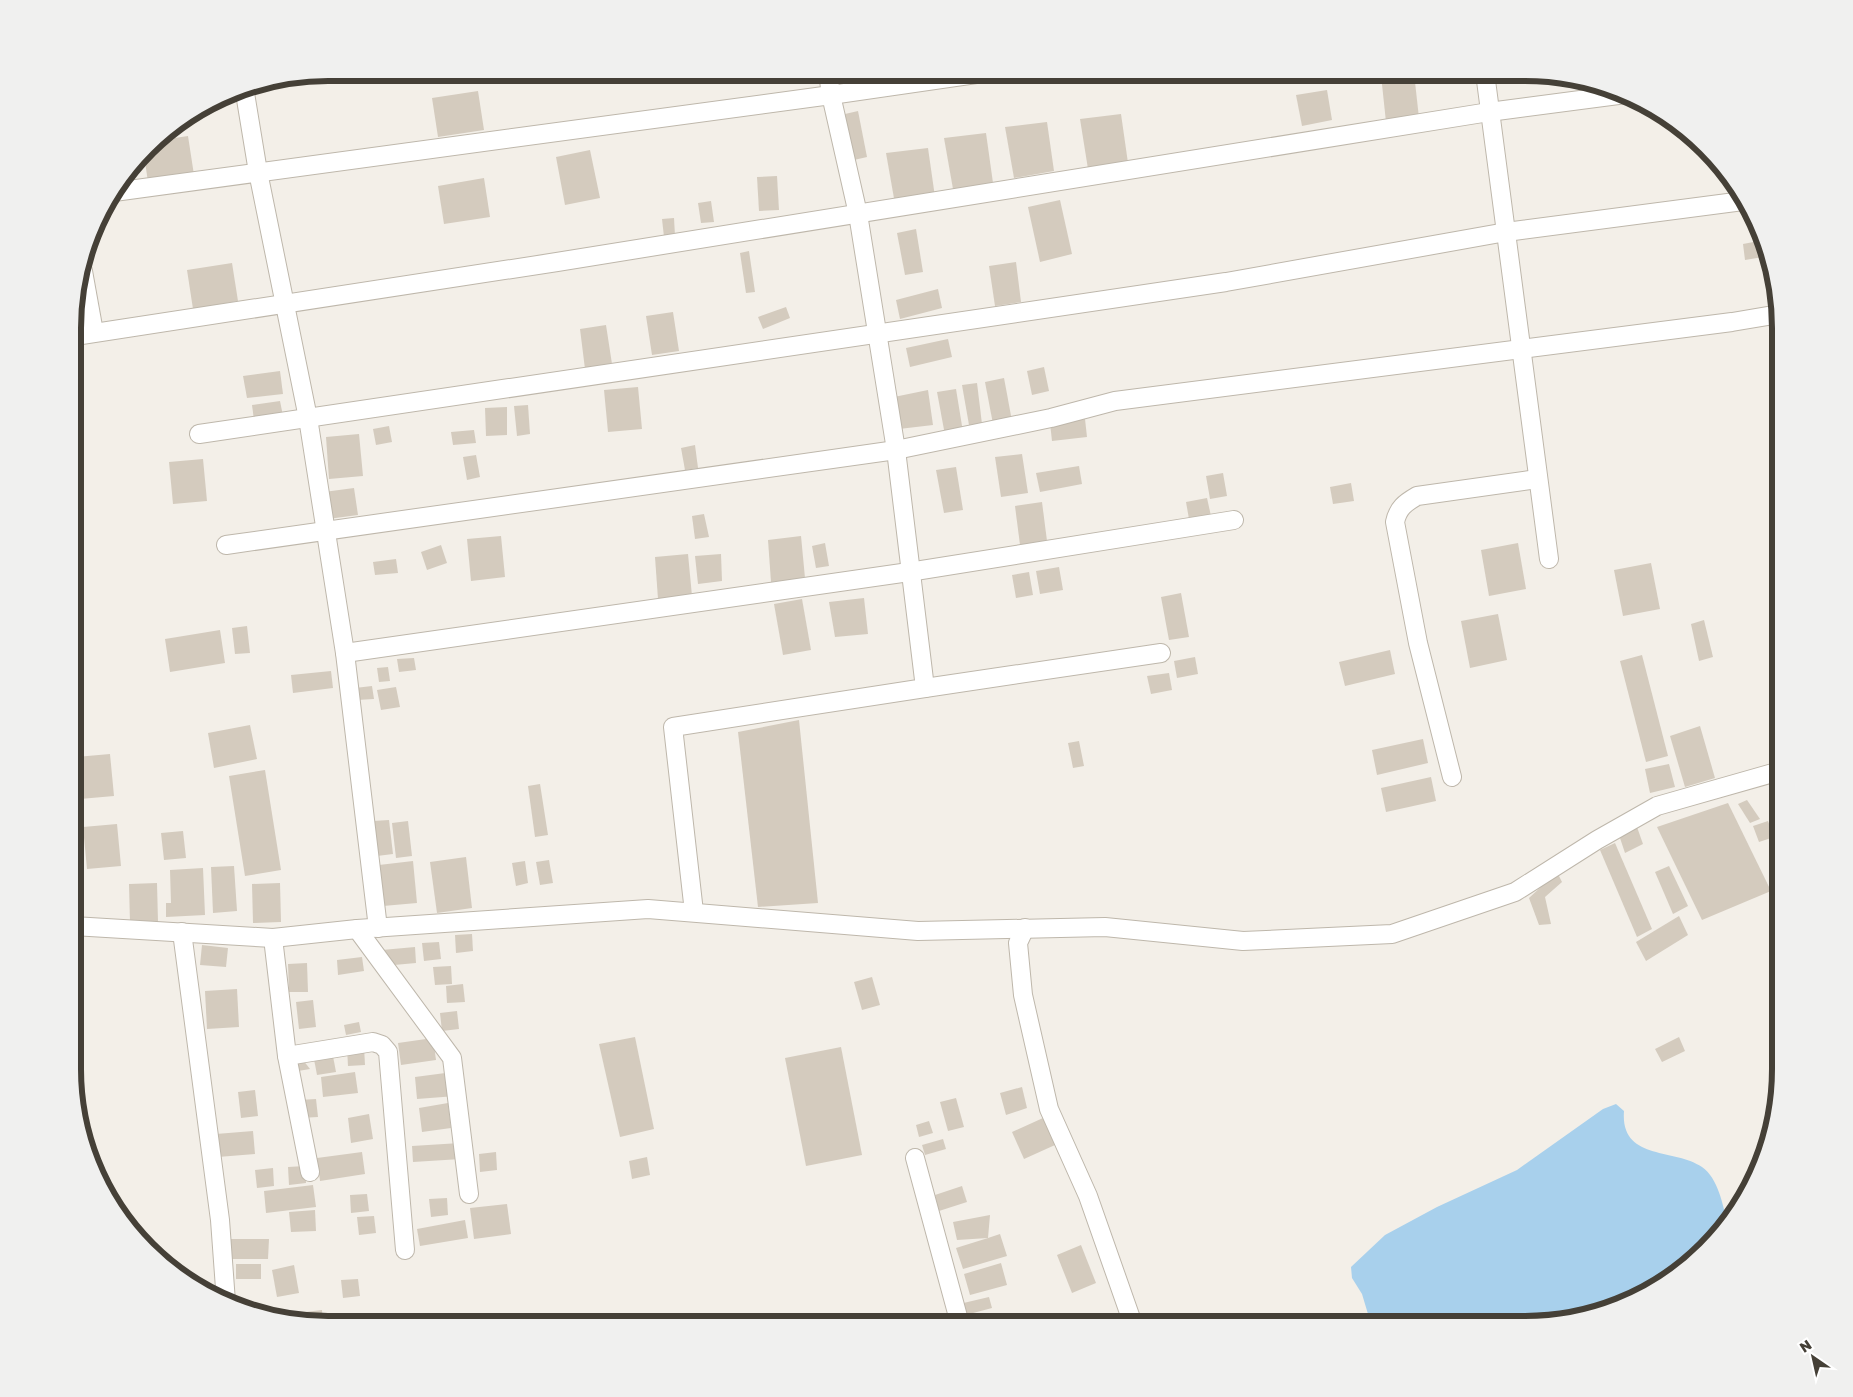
<svg xmlns="http://www.w3.org/2000/svg" width="1853" height="1397" viewBox="0 0 1853 1397" font-family="'Golos Text',sans-serif">
<style>
.water{fill:#a8d0ec}
.building{fill:#d4cbbe}
.lines{fill:none;stroke-linecap:round;stroke-linejoin:round}
.minor-casing{stroke:#beb7ab;stroke-width:20}
.minor{stroke:#fff;stroke-width:18}
.rim{fill:none;stroke:#454037;stroke-width:6}
</style>
<rect width="100%" height="100%" fill="#f3efe8"/>
<!-- water -->
<path class="water" d="M1616,1104L1624,1111C1620,1161 1675,1148 1702,1167C1718,1178 1723,1205 1727,1222L1717,1237L1638,1298L1575,1320L1525,1324H1371L1362,1294L1352,1278L1351,1267L1385,1235L1437,1207L1517,1170L1603,1109Z"/>
<!-- building -->
<g class="building">
<path d="M582,73H601L602,74L582,77Z"/>
<path d="M837,73H869V74L838,79Z"/>
<path d="M1398,73H1414L1419,118L1386,122L1381,75Z"/>
<path d="M1327,90L1332,120L1302,126L1296,95Z"/>
<path d="M478,91L484,130L438,137L432,98Z"/>
<path d="M858,111L867,157L854,160L845,114Z"/>
<path d="M1121,114L1128,163L1088,169L1080,119Z"/>
<path d="M1047,122L1054,171L1014,178L1005,127Z"/>
<path d="M986,133L993,183L953,189L944,138Z"/>
<path d="M188,136L194,175L148,182L144,155L155,141Z"/>
<path d="M928,148L935,197L895,204L886,153Z"/>
<path d="M590,150L600,198L565,205L556,157Z"/>
<path d="M777,176L779,210L759,211L757,177Z"/>
<path d="M484,178L490,217L444,224L438,186Z"/>
<path d="M1060,200L1072,254L1040,262L1028,207Z"/>
<path d="M711,201L714,222L701,223L698,203Z"/>
<path d="M674,218L675,236L664,237L662,219Z"/>
<path d="M916,229L923,272L905,275L897,233Z"/>
<path d="M1764,240L1769,256L1745,260L1743,244Z"/>
<path d="M749,251L755,292L746,293L740,253Z"/>
<path d="M1016,262L1021,302L995,306L989,266Z"/>
<path d="M232,263L238,301L193,309L187,270Z"/>
<path d="M938,289L942,308L900,319L896,300Z"/>
<path d="M786,307L790,318L763,329L758,317Z"/>
<path d="M673,312L679,351L652,355L646,316Z"/>
<path d="M606,325L612,364L585,369L580,329Z"/>
<path d="M948,339L952,357L910,367L906,348Z"/>
<path d="M1044,367L1049,391L1032,395L1027,371Z"/>
<path d="M280,371L283,394L247,398L243,376Z"/>
<path d="M1004,378L1012,421L993,424L985,382Z"/>
<path d="M977,383L982,424L969,425L962,385Z"/>
<path d="M638,387L642,429L608,432L604,390Z"/>
<path d="M956,389L963,432L945,435L937,392Z"/>
<path d="M928,390L933,425L899,429L894,397Z"/>
<path d="M280,401L283,416L254,420L252,405Z"/>
<path d="M528,405L530,434L517,436L514,406Z"/>
<path d="M507,407V435L486,436L485,408Z"/>
<path d="M1085,419L1087,437L1052,441L1050,423Z"/>
<path d="M389,426L392,442L376,445L373,429Z"/>
<path d="M474,430L476,443L453,445L451,432Z"/>
<path d="M359,434L363,476L329,479L326,437Z"/>
<path d="M695,445L698,468L685,470L681,448Z"/>
<path d="M1022,454L1028,493L1001,497L995,457Z"/>
<path d="M476,455L480,477L467,480L463,457Z"/>
<path d="M203,459L207,501L173,504L169,462Z"/>
<path d="M1079,466L1082,484L1040,492L1036,473Z"/>
<path d="M956,467L963,510L944,513L936,470Z"/>
<path d="M1223,473L1227,496L1210,499L1206,476Z"/>
<path d="M1351,483L1354,501L1333,504L1330,487Z"/>
<path d="M354,488L358,515L328,519L324,492Z"/>
<path d="M1207,498L1211,516L1189,519L1186,502Z"/>
<path d="M1042,502L1047,541L1020,545L1015,506Z"/>
<path d="M704,514L709,537L695,539L692,516Z"/>
<path d="M501,536L505,577L471,581L467,539Z"/>
<path d="M801,536L805,578L771,582L768,540Z"/>
<path d="M825,543L829,566L816,568L812,546Z"/>
<path d="M1518,543L1526,589L1489,596L1481,550Z"/>
<path d="M441,545L447,563L427,570L421,552Z"/>
<path d="M688,554L692,596L658,599L655,557Z"/>
<path d="M721,554L722,581L698,584L695,556Z"/>
<path d="M396,559L398,573L375,575L373,562Z"/>
<path d="M1651,563L1660,609L1623,616L1614,570Z"/>
<path d="M1059,567L1063,590L1040,594L1036,571Z"/>
<path d="M1029,572L1033,595L1016,598L1012,575Z"/>
<path d="M1181,593L1189,637L1169,640L1161,597Z"/>
<path d="M864,598L868,634L835,637L829,602Z"/>
<path d="M802,599L811,650L783,655L774,604Z"/>
<path d="M1498,614L1507,660L1470,668L1461,621Z"/>
<path d="M1704,620L1713,657L1699,661L1691,624Z"/>
<path d="M247,626L250,653L235,654L232,628Z"/>
<path d="M220,630L225,663L170,672L165,639Z"/>
<path d="M1390,650L1395,674L1345,686L1339,662Z"/>
<path d="M1642,655L1668,756L1646,762L1620,661Z"/>
<path d="M1195,657L1198,674L1177,678L1174,661Z"/>
<path d="M414,658L416,670L399,672L397,659Z"/>
<path d="M388,667L390,681L379,682L377,668Z"/>
<path d="M331,671L333,688L293,693L291,675Z"/>
<path d="M1169,673L1172,690L1151,694L1147,676Z"/>
<path d="M372,686L374,699L357,700L355,688Z"/>
<path d="M396,687L400,707L381,710L377,690Z"/>
<path d="M799,720L818,903L758,907L738,732Z"/>
<path d="M250,725L257,759L214,768L208,733Z"/>
<path d="M1700,726L1715,778L1685,787L1670,736Z"/>
<path d="M1423,739L1428,763L1377,775L1372,750Z"/>
<path d="M1079,741L1084,766L1073,768L1068,743Z"/>
<path d="M110,754L114,796L80,799L76,757Z"/>
<path d="M1669,764L1675,787L1650,793L1645,769Z"/>
<path d="M265,770L281,870L245,876L229,776Z"/>
<path d="M1431,777L1436,801L1386,812L1381,788Z"/>
<path d="M540,784L548,835L535,837L528,786Z"/>
<path d="M1747,800L1760,819L1750,823L1738,804Z"/>
<path d="M1728,803L1771,891L1702,920L1657,827Z"/>
<path d="M389,820L393,854L377,856L373,821Z"/>
<path d="M408,821L412,856L396,858L392,823Z"/>
<path d="M1768,821L1774,837L1759,842L1753,826Z"/>
<path d="M117,824L121,866L87,869L83,827Z"/>
<path d="M1637,827L1643,844L1625,853L1619,835Z"/>
<path d="M183,831L186,858L164,860L161,833Z"/>
<path d="M1615,843L1652,929L1637,937L1600,850Z"/>
<path d="M466,857L472,908L437,913L430,862Z"/>
<path d="M549,860L553,883L540,885L536,862Z"/>
<path d="M413,861L417,903L383,906L379,865Z"/>
<path d="M525,861L528,883L516,886L512,863Z"/>
<path d="M234,866L237,911L213,913L211,867Z"/>
<path d="M1669,866L1688,906L1673,914L1655,872Z"/>
<path d="M203,868L205,915L166,917V903H171L170,870Z"/>
<path d="M1557,872L1562,882L1545,897L1551,924L1539,925L1529,898Z"/>
<path d="M157,883L158,922L130,923L129,884Z"/>
<path d="M280,883L281,922L253,923L252,884Z"/>
<path d="M1679,916L1688,935L1646,961L1636,942Z"/>
<path d="M472,934L473,951L456,953L455,935Z"/>
<path d="M439,942L441,959L424,961L422,943Z"/>
<path d="M202,945L228,948L226,967L200,965Z"/>
<path d="M415,947L416,963L394,965L382,950Z"/>
<path d="M362,957L364,971L338,975L337,960Z"/>
<path d="M307,963L308,992H289L288,964Z"/>
<path d="M451,966L452,984L435,985L433,967Z"/>
<path d="M872,977L880,1005L862,1010L854,982Z"/>
<path d="M463,984L465,1002L447,1003L446,986Z"/>
<path d="M237,989L239,1027L207,1029L205,991Z"/>
<path d="M313,1000L316,1027L299,1029L296,1002Z"/>
<path d="M457,1011L459,1029L442,1031L440,1013Z"/>
<path d="M359,1022L361,1032L346,1035L344,1025Z"/>
<path d="M635,1037L654,1129L620,1137L599,1044Z"/>
<path d="M1679,1037L1685,1051L1662,1062L1655,1049Z"/>
<path d="M433,1038L436,1060L401,1065L398,1043Z"/>
<path d="M364,1047L365,1065L348,1066L347,1048Z"/>
<path d="M841,1047L862,1155L806,1166L785,1058Z"/>
<path d="M332,1051L336,1072L317,1075L313,1054Z"/>
<path d="M303,1060L310,1069L292,1072L290,1063Z"/>
<path d="M355,1072L358,1093L323,1097L321,1077Z"/>
<path d="M453,1072L456,1096L417,1099L415,1077Z"/>
<path d="M1022,1087L1027,1108L1006,1115L1000,1093Z"/>
<path d="M255,1090L258,1116L241,1118L238,1092Z"/>
<path d="M956,1098L964,1127L948,1131L940,1102Z"/>
<path d="M316,1099L318,1117L300,1118L299,1100Z"/>
<path d="M448,1103L451,1128L422,1132L419,1108Z"/>
<path d="M369,1114L373,1139L351,1143L348,1118Z"/>
<path d="M1043,1118L1055,1145L1024,1159L1012,1132Z"/>
<path d="M929,1121L933,1133L919,1137L916,1125Z"/>
<path d="M253,1131L255,1154L218,1157L216,1134Z"/>
<path d="M943,1139L946,1149L925,1155L922,1145Z"/>
<path d="M460,1143L461,1159L413,1162L412,1146Z"/>
<path d="M362,1152L365,1174L320,1181L317,1158Z"/>
<path d="M496,1152L497,1170L480,1172L479,1154Z"/>
<path d="M647,1157L650,1175L632,1179L629,1161Z"/>
<path d="M305,1166L306,1183L289,1185L288,1167Z"/>
<path d="M273,1168L274,1186L257,1188L255,1170Z"/>
<path d="M313,1185L316,1207L266,1213L264,1191Z"/>
<path d="M962,1186L967,1202L939,1211L935,1195Z"/>
<path d="M367,1194L369,1211L351,1213L350,1195Z"/>
<path d="M447,1198L448,1215L431,1217L429,1199Z"/>
<path d="M507,1204L511,1234L474,1239L470,1208Z"/>
<path d="M315,1210L316,1231L291,1232L289,1212Z"/>
<path d="M990,1215L988,1238L1000,1234L1007,1256L963,1269L956,1248L988,1238L957,1240L953,1222Z"/>
<path d="M374,1216L376,1233L359,1235L357,1217Z"/>
<path d="M465,1220L468,1238L420,1246L417,1229Z"/>
<path d="M228,1239H269L268,1259H228Z"/>
<path d="M1081,1245L1096,1283L1072,1293L1057,1255Z"/>
<path d="M1001,1263L1007,1285L970,1295L964,1274Z"/>
<rect x="236" y="1264" width="25" height="15"/>
<path d="M294,1265L299,1293L277,1297L272,1270Z"/>
<path d="M358,1279L360,1296L343,1298L341,1280Z"/>
<path d="M989,1297L992,1308L958,1317L955,1305Z"/>
<path d="M322,1310L323,1324L306,1323L305,1312Z"/>
</g>
<g class="lines">
<!-- minor casing -->
<g class="minor-casing">
<g id="minor">
<path d="M828,73L831,95L983,73"/>
<path d="M1485,73L1549,559"/>
<path d="M244,87L258,172L308,418L345,653"/>
<path d="M114,192L831,95L858,214L896,450L925,688L673,727L694,912"/>
<path d="M83,271L94,332"/>
<path d="M75,336L557,262L1489,112L1626,94"/>
<path d="M199,434L1226,282L1506,232L1743,201"/>
<path d="M226,545L896,450L1051,418L1115,401L1732,322L1779,314"/>
<path d="M925,688L1161,653"/>
<path d="M1452,777L1418,643L1395,522C1398,508 1405,503 1417,496L1537,479"/>
<path d="M73,926L273,938L357,929L648,909L918,931L1105,927L1243,941L1392,934L1515,892L1597,840L1657,806L1780,771"/>
<path d="M378,928L345,653L909,572L1234,520"/>
<path d="M1025,928L1018,943L1023,995L1049,1109L1088,1196L1133,1324"/>
<path d="M357,929L452,1058L469,1194"/>
<path d="M182,932L220,1220L226,1302"/>
<path d="M273,938L287,1056L310,1172"/>
<path d="M287,1056L373,1042L382,1045L388,1052L405,1250"/>
<path d="M915,1158L960,1324"/>
</g>
</g>
<!-- minor -->
<use href="#minor" class="minor"/>
</g>
<!-- crop -->
<path d="M0 0H1853V1397H0ZM328 81H1525A247 247 0 0 1 1772 328V1069A247 247 0 0 1 1525 1316H328A247 247 0 0 1 81 1069V328A247 247 0 0 1 328 81Z" fill="#f0f0ef" fill-rule="evenodd"/>
<path class="rim" d="M328 81H1525A247 247 0 0 1 1772 328V1069A247 247 0 0 1 1525 1316H328A247 247 0 0 1 81 1069V328A247 247 0 0 1 328 81Z"/>
<!-- north arrow -->
<g transform="translate(1813 1357) rotate(326)" stroke="#ffffff" stroke-width="4" paint-order="stroke">
<path d="M0-4L9 19L0 12L-9 19Z" fill="#454037"/>
<text y="-8" font-size="14" font-weight="bold" text-anchor="middle" fill="#454037">N</text>
</g>
</svg>
